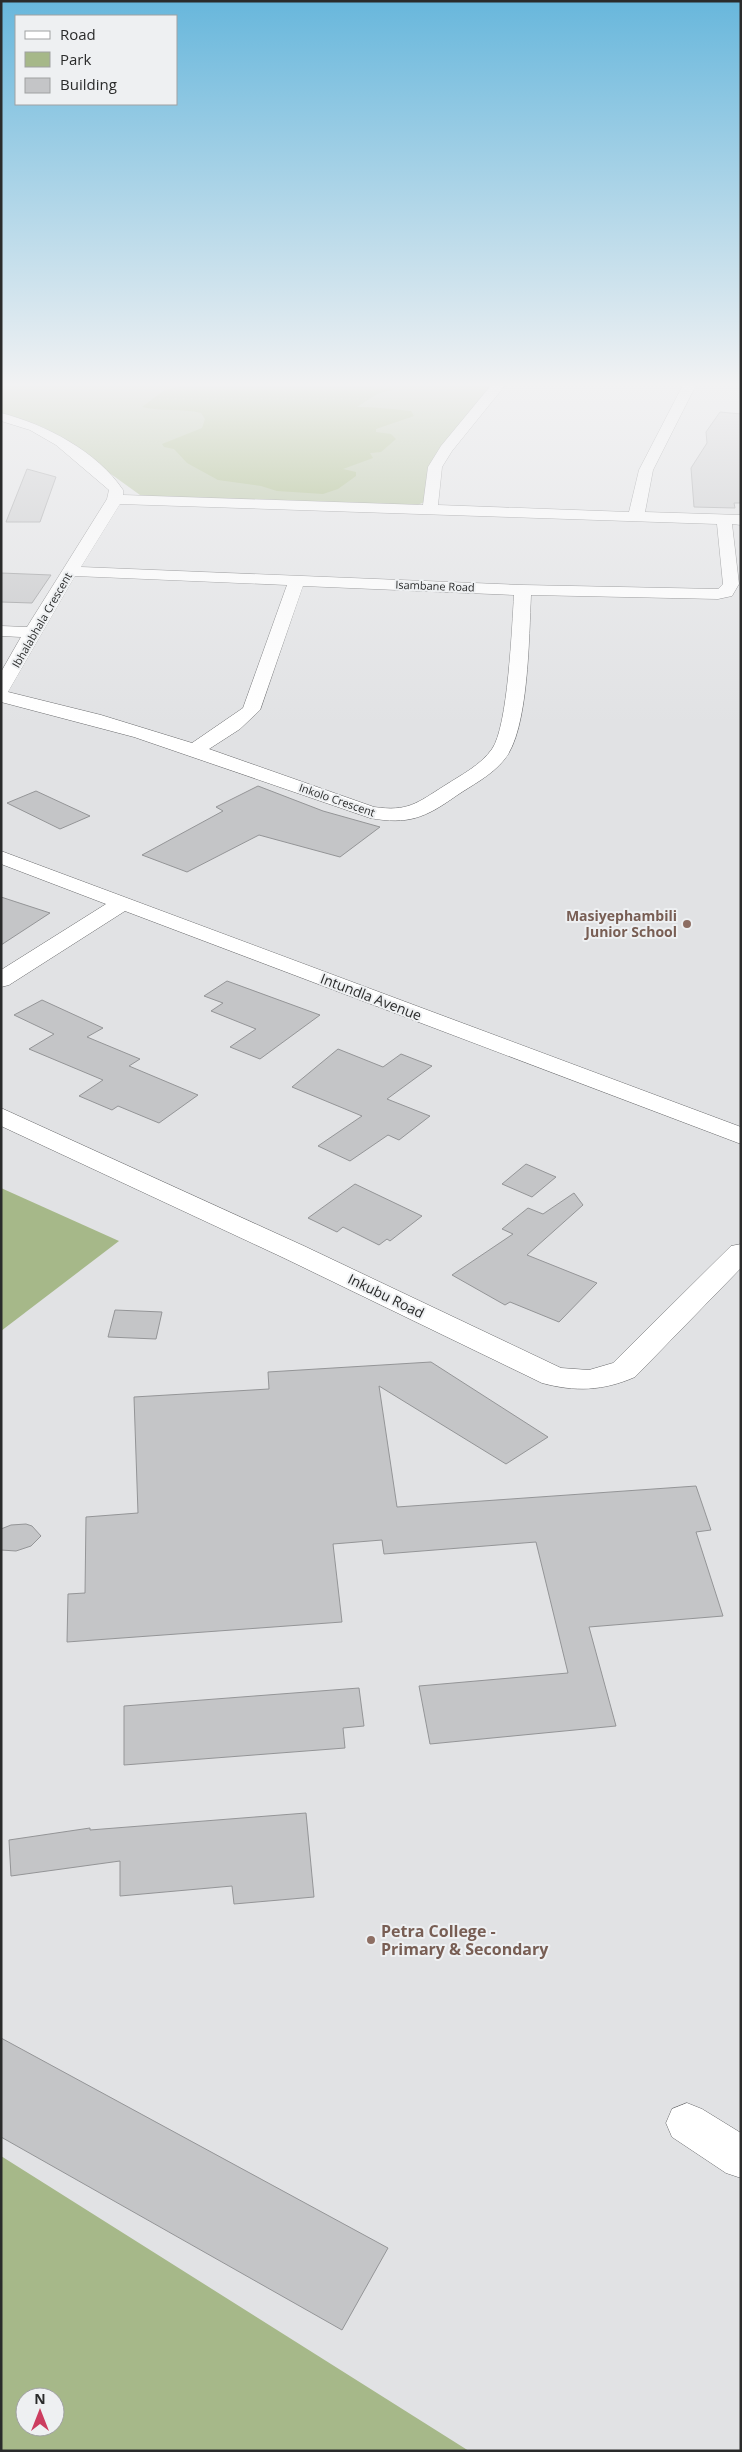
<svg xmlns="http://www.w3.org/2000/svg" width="742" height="2452" viewBox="0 0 742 2452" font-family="'Open Sans',sans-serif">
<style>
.green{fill:#a6b889;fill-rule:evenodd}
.forest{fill:#8fa85e}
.building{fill:#c4c5c7;stroke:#949597}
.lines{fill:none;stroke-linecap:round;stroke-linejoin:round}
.minor-casing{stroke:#696a6c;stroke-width:1}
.minor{fill:#fff;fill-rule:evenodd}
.education-dot{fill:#8d6e63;stroke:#eef0f2;stroke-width:2}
.labels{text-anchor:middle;stroke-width:4;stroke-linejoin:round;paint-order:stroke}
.far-street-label{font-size:11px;fill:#2a2b2b;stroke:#eef0f2}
.education-label{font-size:14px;font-weight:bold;fill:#785e54;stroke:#eef0f2;text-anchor:end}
.street-label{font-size:14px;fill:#2a2b2b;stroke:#eef0f2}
.near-education-label{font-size:16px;font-weight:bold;fill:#785e54;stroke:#eef0f2;text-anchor:start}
</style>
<rect width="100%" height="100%" fill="#e1e2e4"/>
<!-- green -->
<g class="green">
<path d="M1,383H494L442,449L427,501L415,506L150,498L140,495L54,433L40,426L1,416Z"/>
<path d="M1,1188L119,1241L1,1331Z"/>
<path d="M1,2156L469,2451H1ZM25,2397H55V2427H25Z"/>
</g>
<!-- forest -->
<path class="forest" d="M193,383H360L358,384L368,387L395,389L377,394L357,407C375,407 392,409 411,411L414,416L376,429V432L391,434L396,439L381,452L370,453L373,458L343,469L356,472V476L338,489L323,494L277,491L261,486L218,480L187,463L174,449L164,447L162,444L202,428L205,419L201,413C182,408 162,412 142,407L163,391Z"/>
<!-- building -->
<g class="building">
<path d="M720,412L741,414V503H734L735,508L694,507L691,468L707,443L706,432Z"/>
<path d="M27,469L56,477L40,522H6Z"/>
<path d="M1,573L51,575L32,603L1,602Z"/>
<path d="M258,786L323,811L380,827L340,857L259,835L187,872L142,855L223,811L216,807Z"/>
<path d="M36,791L90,816L60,829L7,803Z"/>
<path d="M1,897L50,913L1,945Z"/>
<path d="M227,981L320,1015L260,1059L230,1047L256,1029L211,1011L223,1003L204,996Z"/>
<path d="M42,1000L103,1028L87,1037L140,1059L129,1066L198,1095L159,1123L118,1106L112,1110L79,1096L103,1080L29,1049L54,1034L14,1015Z"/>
<path d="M338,1049L383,1067L401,1054L432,1066L387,1099L430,1116L399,1140L388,1135L350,1161L318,1146L362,1116L292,1087Z"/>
<path d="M526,1164L556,1177L532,1197L502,1184Z"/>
<path d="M355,1184L422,1216L390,1241L387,1239L379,1245L343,1227L337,1232L308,1218Z"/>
<path d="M574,1193L583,1205L527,1255L597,1283L559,1322L510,1302L505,1305L452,1275L513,1234L502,1229L528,1208L543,1214Z"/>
<path d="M115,1310L162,1312L156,1339L108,1337Z"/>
<path d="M431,1362L548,1437L506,1464L379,1386L397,1507L696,1486L711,1530L696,1532L723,1616L589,1627L616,1726L430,1744L419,1686L568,1673L536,1542L384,1554L382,1540L333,1544L342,1622L67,1642L68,1594L85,1593L86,1517L138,1513L134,1397L269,1389L268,1372Z"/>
<path d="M26,1524L32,1526L41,1536L31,1546L16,1551L1,1550V1529L11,1525Z"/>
<path d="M359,1688L364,1726L343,1728L345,1748L124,1765V1706Z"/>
<path d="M306,1813L314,1897L234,1904L232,1886L120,1896V1861L11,1876L9,1840L90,1828V1830Z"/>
<path d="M1,2038L388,2248L342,2330L1,2137Z"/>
</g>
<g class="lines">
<!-- minor casing -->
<g class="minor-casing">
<g id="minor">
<path d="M493,383H507L452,451L442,467L438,505L629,512L639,470L684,383H697L653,470L645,512L741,515V525L732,524L739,584L732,596L718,599L531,595C529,635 529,731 504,760C491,776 472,785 456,796C425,818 408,825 370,818L134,737L1,702V672L21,637L1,636V626L27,627L107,499L109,490L56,445L30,430L1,421V413C45,424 98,452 123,490V495L423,505L428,467L441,446ZM120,504L717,524L723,584L718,589L523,585L81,567ZM75,576L287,585L243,708L192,743L101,715L8,692ZM303,586L514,595C512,626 508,727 492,749C481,765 461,775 444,786C417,803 408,812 374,807L209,749L240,729L260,710Z"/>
<path d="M1,851L741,1127V1144L125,911L9,985L1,987V970L106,904L1,864Z"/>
<path d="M1,1108L304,1246L561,1368L589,1370L613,1363L731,1246L741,1244V1268L635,1377C603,1391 575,1392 542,1383L284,1258L1,1126Z"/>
<path d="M687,2103L702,2109L741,2133V2178L726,2173L672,2137L666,2123L672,2109Z"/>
</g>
</g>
<!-- minor -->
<use href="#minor" class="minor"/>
</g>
<!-- sky -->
<linearGradient id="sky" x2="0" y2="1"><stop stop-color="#68b7dc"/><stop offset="0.53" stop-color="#f2f2f3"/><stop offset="1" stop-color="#f2f2f3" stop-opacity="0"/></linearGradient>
<rect width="742" height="726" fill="url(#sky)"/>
<!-- markers -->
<g class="education-dot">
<circle cx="687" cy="924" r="5"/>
<circle cx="371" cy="1940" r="5"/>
</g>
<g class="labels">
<!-- far-street labels -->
<g class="far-street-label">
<text transform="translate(435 586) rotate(2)" y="4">Isambane Road</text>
<text transform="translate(42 620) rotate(-60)" y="4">Ibhalabhala Crescent</text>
<text transform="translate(337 800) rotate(19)" y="4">Inkolo Crescent</text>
</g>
<!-- education labels -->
<g class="education-label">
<text x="677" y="921">Masiyephambili<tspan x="677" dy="16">Junior School</tspan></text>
</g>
<!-- street labels -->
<g class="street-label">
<text transform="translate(371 997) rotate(21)" y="5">Intundla Avenue</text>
<text transform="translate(386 1296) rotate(26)" y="5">Inkubu Road</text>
</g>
<!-- near-education labels -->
<g class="near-education-label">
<text x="381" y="1937">Petra College -<tspan x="381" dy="18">Primary &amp; Secondary</tspan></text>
</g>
</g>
<!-- border -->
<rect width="742" height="2452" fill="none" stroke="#2a2b2b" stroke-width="5"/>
<!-- legend -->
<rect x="15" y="15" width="162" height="90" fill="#eef0f2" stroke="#a0a1a2"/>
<rect x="25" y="31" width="25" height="8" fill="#ffffff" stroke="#a0a1a2"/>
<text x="60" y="40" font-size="15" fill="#2a2b2b">Road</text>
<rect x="25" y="52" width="25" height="15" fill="#a6b889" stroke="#a0a1a2"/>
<text x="60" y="65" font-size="15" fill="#2a2b2b">Park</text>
<rect x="25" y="78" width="25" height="15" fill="#c4c5c7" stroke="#a0a1a2"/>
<text x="60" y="90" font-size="15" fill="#2a2b2b">Building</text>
<!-- north arrow -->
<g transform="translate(40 2412)"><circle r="24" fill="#eef0f2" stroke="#a0a1a2"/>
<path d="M0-4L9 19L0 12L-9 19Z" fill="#cc3d60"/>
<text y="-8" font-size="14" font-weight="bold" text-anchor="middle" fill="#2a2b2b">N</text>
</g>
</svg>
